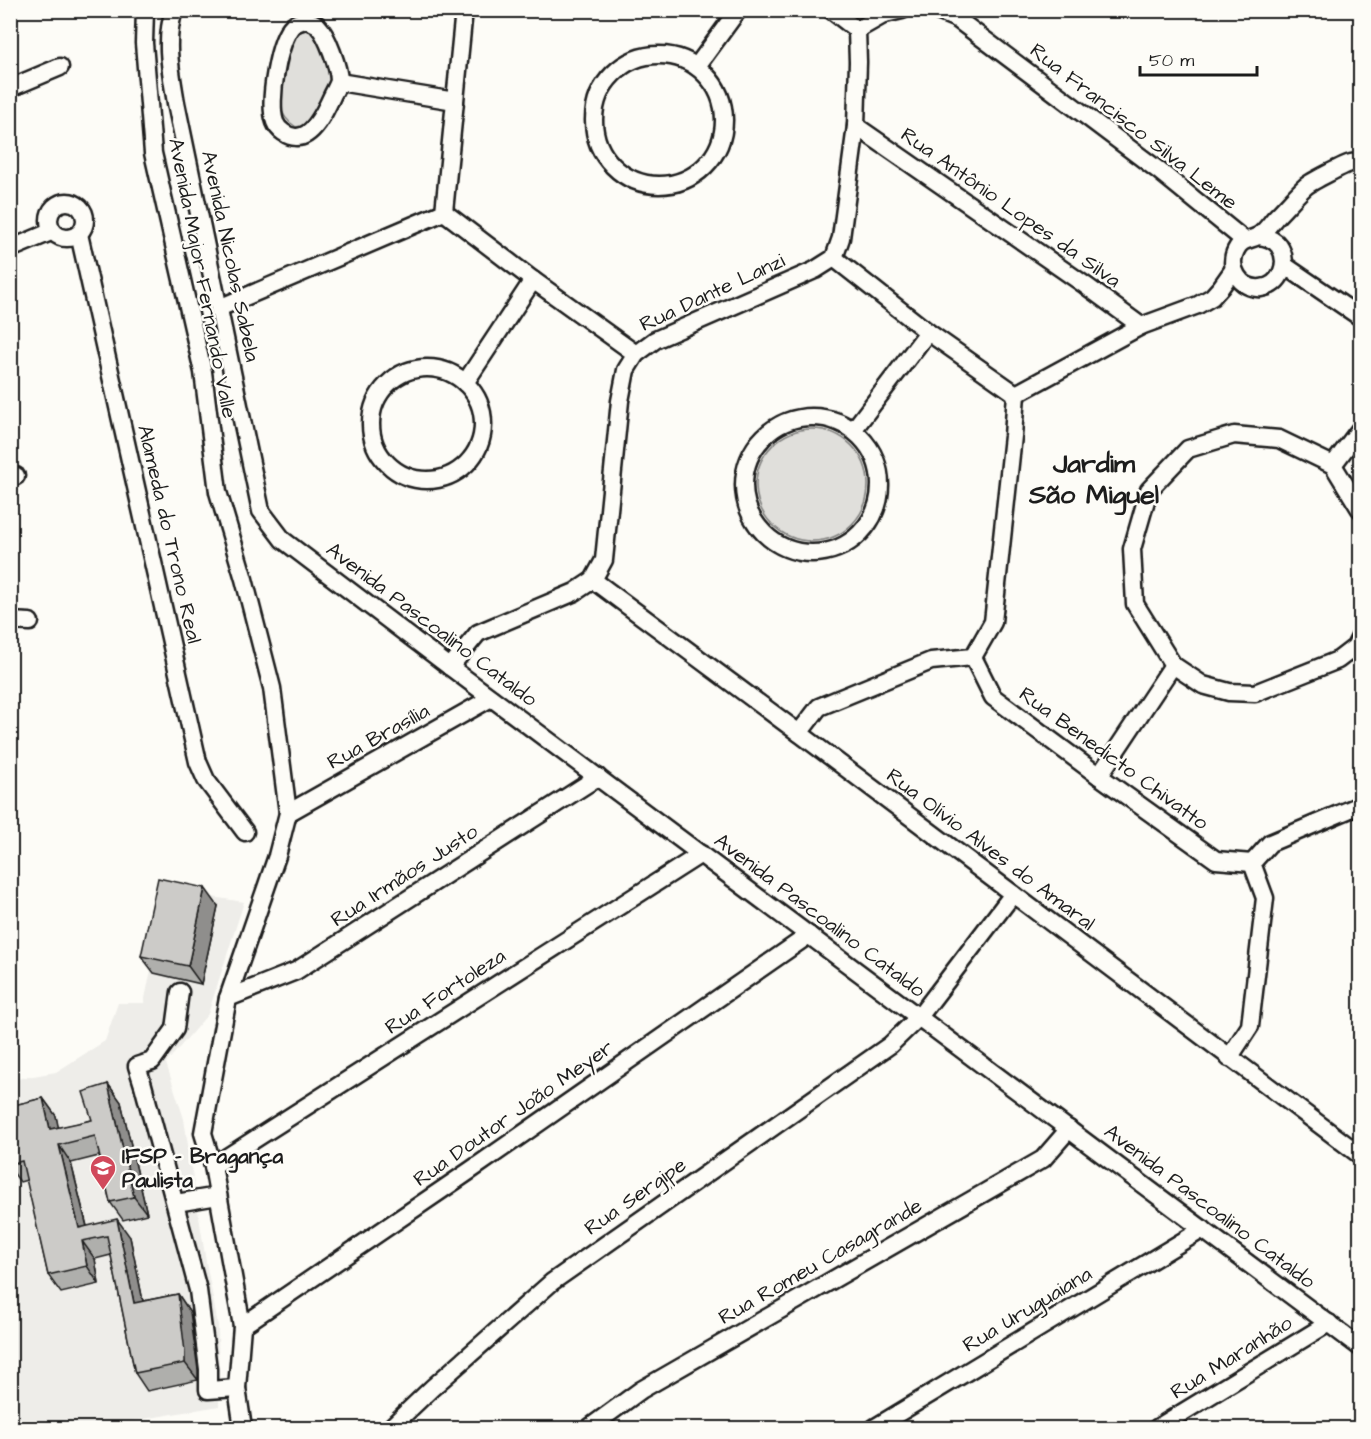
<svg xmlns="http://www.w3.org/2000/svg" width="1371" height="1439" viewBox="0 0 1371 1439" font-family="'Architects Daughter',sans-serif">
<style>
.built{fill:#eeede9}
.green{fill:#e0dfdb;stroke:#7e7e7c;stroke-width:1.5}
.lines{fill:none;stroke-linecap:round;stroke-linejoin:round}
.minor-casing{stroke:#1c1c1c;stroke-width:21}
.minor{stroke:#fdfcf7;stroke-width:16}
.wall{fill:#afafac;stroke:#1c1c1c;stroke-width:1.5}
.shaded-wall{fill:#8f8e8c;stroke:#1c1c1c;stroke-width:1.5}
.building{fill:#cccbc8;stroke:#1c1c1c;stroke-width:1.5}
.labels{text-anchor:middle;stroke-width:5;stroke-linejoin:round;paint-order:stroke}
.street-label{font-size:21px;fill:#1c1c1c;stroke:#fdfcf7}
.poi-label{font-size:21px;font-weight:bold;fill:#1c1c1c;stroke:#fdfcf7;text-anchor:start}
.district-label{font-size:27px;font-weight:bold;fill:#1c1c1c;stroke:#fdfcf7}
</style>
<rect width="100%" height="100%" fill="#fdfcf7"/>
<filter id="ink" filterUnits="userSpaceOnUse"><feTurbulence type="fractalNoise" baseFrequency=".0167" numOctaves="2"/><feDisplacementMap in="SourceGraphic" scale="12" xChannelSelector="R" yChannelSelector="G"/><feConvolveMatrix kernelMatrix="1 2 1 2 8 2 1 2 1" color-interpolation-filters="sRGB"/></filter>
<g filter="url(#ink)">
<!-- built -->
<path class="built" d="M168,890L244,902L208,1014L166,1063L184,1119L206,1262L218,1325L219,1406L121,1423L108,1428H11V1080L56,1072L105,1041L118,1003H144Z"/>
<!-- green -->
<g class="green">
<path d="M306,30C324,32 332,66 330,83C327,99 316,112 307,125L296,127C287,121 282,115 280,104C278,90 286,50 294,38C297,34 301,31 306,30Z"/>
<circle cx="812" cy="485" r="56"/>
</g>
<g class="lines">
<!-- minor casing -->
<g class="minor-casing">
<g id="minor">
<path d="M145,10L144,43L153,153L203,372L218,492L244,579L272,688L288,813L277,856L228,998L203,1133L213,1166L242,1326L237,1388L243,1428"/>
<path d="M174,10C164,42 171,72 176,103L261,511L283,540L450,667L1360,1347"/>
<path d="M831,10L857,30L885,14L902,10"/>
<path d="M935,10L957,19L1158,170L1244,240"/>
<path d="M306,20C311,22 315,22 318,26C327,35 339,68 339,81C338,85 335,90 333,94C327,107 314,138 296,137C288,137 278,130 275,122C268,103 278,39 293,25C297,22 302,21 306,20Z"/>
<circle cx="659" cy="120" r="65"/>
<path d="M697,66L738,10"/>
<path d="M339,82L455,101"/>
<path d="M10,88L60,67"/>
<path d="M856,126L1085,285L1141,326"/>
<circle cx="67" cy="220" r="18"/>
<path d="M444,212L533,280L636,354"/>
<path d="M79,234L198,762L206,780L245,832"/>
<path d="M1259,236C1267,237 1274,239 1279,246C1290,262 1281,286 1261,288C1240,290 1227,267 1236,250C1242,238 1249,241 1258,236C1265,232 1271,222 1277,216C1287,206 1296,195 1306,186C1311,182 1345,164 1351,163C1354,162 1357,163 1360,162"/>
<path d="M10,249L53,231"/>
<path d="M834,258L928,332L1016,394"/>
<path d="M1284,265L1360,317"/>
<path d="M219,308L444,212L464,10"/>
<circle cx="427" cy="424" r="56"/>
<path d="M465,383L533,280"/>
<path d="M1016,394L1141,326L1198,305L1212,297L1221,287L1233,270"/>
<circle cx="812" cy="485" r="68"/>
<path d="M854,429L928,332"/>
<path d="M1333,465L1360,429"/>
<path d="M10,476H16"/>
<path d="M1360,509L1333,465L1279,439L1234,435L1188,449L1149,490L1132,549L1135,604L1173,665L1203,685L1229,692L1255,693L1338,660L1355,647L1360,637"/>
<path d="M593,580L799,733L1360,1155"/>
<path d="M10,621L30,622"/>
<path d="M973,657L993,697L1099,776L1216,860L1252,863"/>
<path d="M973,657L993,622L1013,436L1016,394"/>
<path d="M450,667L478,633L575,592L593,580L604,560L620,401L626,370L636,354L655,340L815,270L834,258L841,238L856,126L858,62L857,30"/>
<path d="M799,733L819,707L931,661L973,657"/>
<path d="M1099,776L1173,665"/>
<path d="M288,813L491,698"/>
<path d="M1252,863L1270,843L1360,805"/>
<path d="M180,992L175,1029L152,1061L137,1066L143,1085L198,1290L208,1369V1390L237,1388"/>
<path d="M228,998L296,971L598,777"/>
<path d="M1229,1058L1250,1026L1265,898L1252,863"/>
<path d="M213,1166L701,854"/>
<path d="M176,1203L218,1196"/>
<path d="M242,1326L471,1170L809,935"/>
<path d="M390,1428L432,1388L552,1282L890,1045L919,1017L1013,894"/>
<path d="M589,1428L641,1390L1043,1159L1069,1129"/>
<path d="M874,1428L1203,1229"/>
<path d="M1157,1428L1329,1323"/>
</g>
</g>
<!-- minor -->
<use href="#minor" class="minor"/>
</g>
<!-- wall -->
<g class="wall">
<path d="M218,906L201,984L154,973L141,956Z"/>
<path d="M108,1084L121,1102L147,1214L123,1220L110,1202L99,1156L71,1163L87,1226L130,1237L143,1301L178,1294L190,1312L198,1370V1380L147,1391L135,1373L111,1255L95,1259L99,1284L61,1293L48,1275L27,1180L20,1182L10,1168V1106L43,1098L56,1116L58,1128L92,1120Z"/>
</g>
<!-- shaded-wall -->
<g class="shaded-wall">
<path d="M205,888L218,906L201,984L188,966Z"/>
<path d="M108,1084L121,1102L147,1214L134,1197Z"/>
<path d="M43,1098L56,1116L62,1144L50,1129Z"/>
<path d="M59,1145L71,1163L90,1239L79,1228Z"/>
<path d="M117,1219L130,1237L147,1321L134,1303Z"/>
<path d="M82,1241L95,1259L99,1284L87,1266Z"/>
<path d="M178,1294L190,1312L198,1370V1380L185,1363Z"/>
</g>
<!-- building -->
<g class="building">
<path d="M158,878L205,888L188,966L141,956Z"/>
<path d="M108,1084L134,1197L110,1202L95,1136L59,1145L79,1228L117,1219L134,1303L178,1294L185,1352V1363L135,1373L107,1236L82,1241L87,1266L48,1275L22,1161L10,1164V1106L43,1098L50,1129L92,1120L83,1092Z"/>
</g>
</g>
<!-- icons -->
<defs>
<g id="university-pin" transform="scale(1.35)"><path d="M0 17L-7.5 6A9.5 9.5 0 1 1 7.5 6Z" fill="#d1495b" stroke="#fdfcf7"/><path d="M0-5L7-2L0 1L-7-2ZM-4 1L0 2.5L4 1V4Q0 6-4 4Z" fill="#fff"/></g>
</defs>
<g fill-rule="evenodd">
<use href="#university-pin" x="103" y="1168"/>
</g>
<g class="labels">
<!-- street labels -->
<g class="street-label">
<text transform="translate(1134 126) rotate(38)" y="7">Rua Francisco Silva Leme</text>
<text transform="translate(1011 207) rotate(35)" y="7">Rua Antônio Lopes da Silva</text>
<text transform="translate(231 256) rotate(78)" y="7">Avenida Nicolas Sabela</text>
<text transform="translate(203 278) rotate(79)" y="7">Avenida Major Fernando Valle</text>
<text transform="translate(712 292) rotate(-25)" y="7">Rua Dante Lanzi</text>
<text transform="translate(170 534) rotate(77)" y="7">Alameda do Trono Real</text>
<text transform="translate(432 624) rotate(37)" y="7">Avenida Pascoalino Cataldo</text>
<text transform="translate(378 736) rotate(-29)" y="7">Rua Brasília</text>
<text transform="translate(1114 758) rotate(36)" y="7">Rua Benedicto Chivatto</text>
<text transform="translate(991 849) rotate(37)" y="7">Rua Olívio Alves do Amaral</text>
<text transform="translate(404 875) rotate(-33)" y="7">Rua Irmãos Justo</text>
<text transform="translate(820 915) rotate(37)" y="7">Avenida Pascoalino Cataldo</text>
<text transform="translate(445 991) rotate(-33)" y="7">Rua Fortoleza</text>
<text transform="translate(513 1113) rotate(-35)" y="7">Rua Doutor João Meyer</text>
<text transform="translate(635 1196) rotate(-35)" y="7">Rua Sergipe</text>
<text transform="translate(1210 1206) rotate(37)" y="7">Avenida Pascoalino Cataldo</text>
<text transform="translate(820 1261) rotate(-30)" y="7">Rua Romeu Casagrande</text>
<text transform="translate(1027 1309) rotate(-31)" y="7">Rua Uruguaiana</text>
<text transform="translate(1231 1357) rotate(-32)" y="7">Rua Maranhão</text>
</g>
<!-- poi labels -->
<g class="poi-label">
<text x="122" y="1163">IFSP - Bragança<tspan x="122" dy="24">Paulista</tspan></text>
</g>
<!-- district labels -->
<g class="district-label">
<text x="1094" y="472">Jardim<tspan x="1094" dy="31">São Miguel</tspan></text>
</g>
</g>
<!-- margin -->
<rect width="1371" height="1439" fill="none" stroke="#fdfcf7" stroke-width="36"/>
<rect x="18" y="18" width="1335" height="1403" fill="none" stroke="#1c1c1c" stroke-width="2" filter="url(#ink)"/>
<!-- scale -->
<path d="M1140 66v9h117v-9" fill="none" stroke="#1c1c1c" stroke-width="3"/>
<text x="1149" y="66" font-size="18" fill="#1c1c1c" stroke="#fdfcf7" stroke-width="4.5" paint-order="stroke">50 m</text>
</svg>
